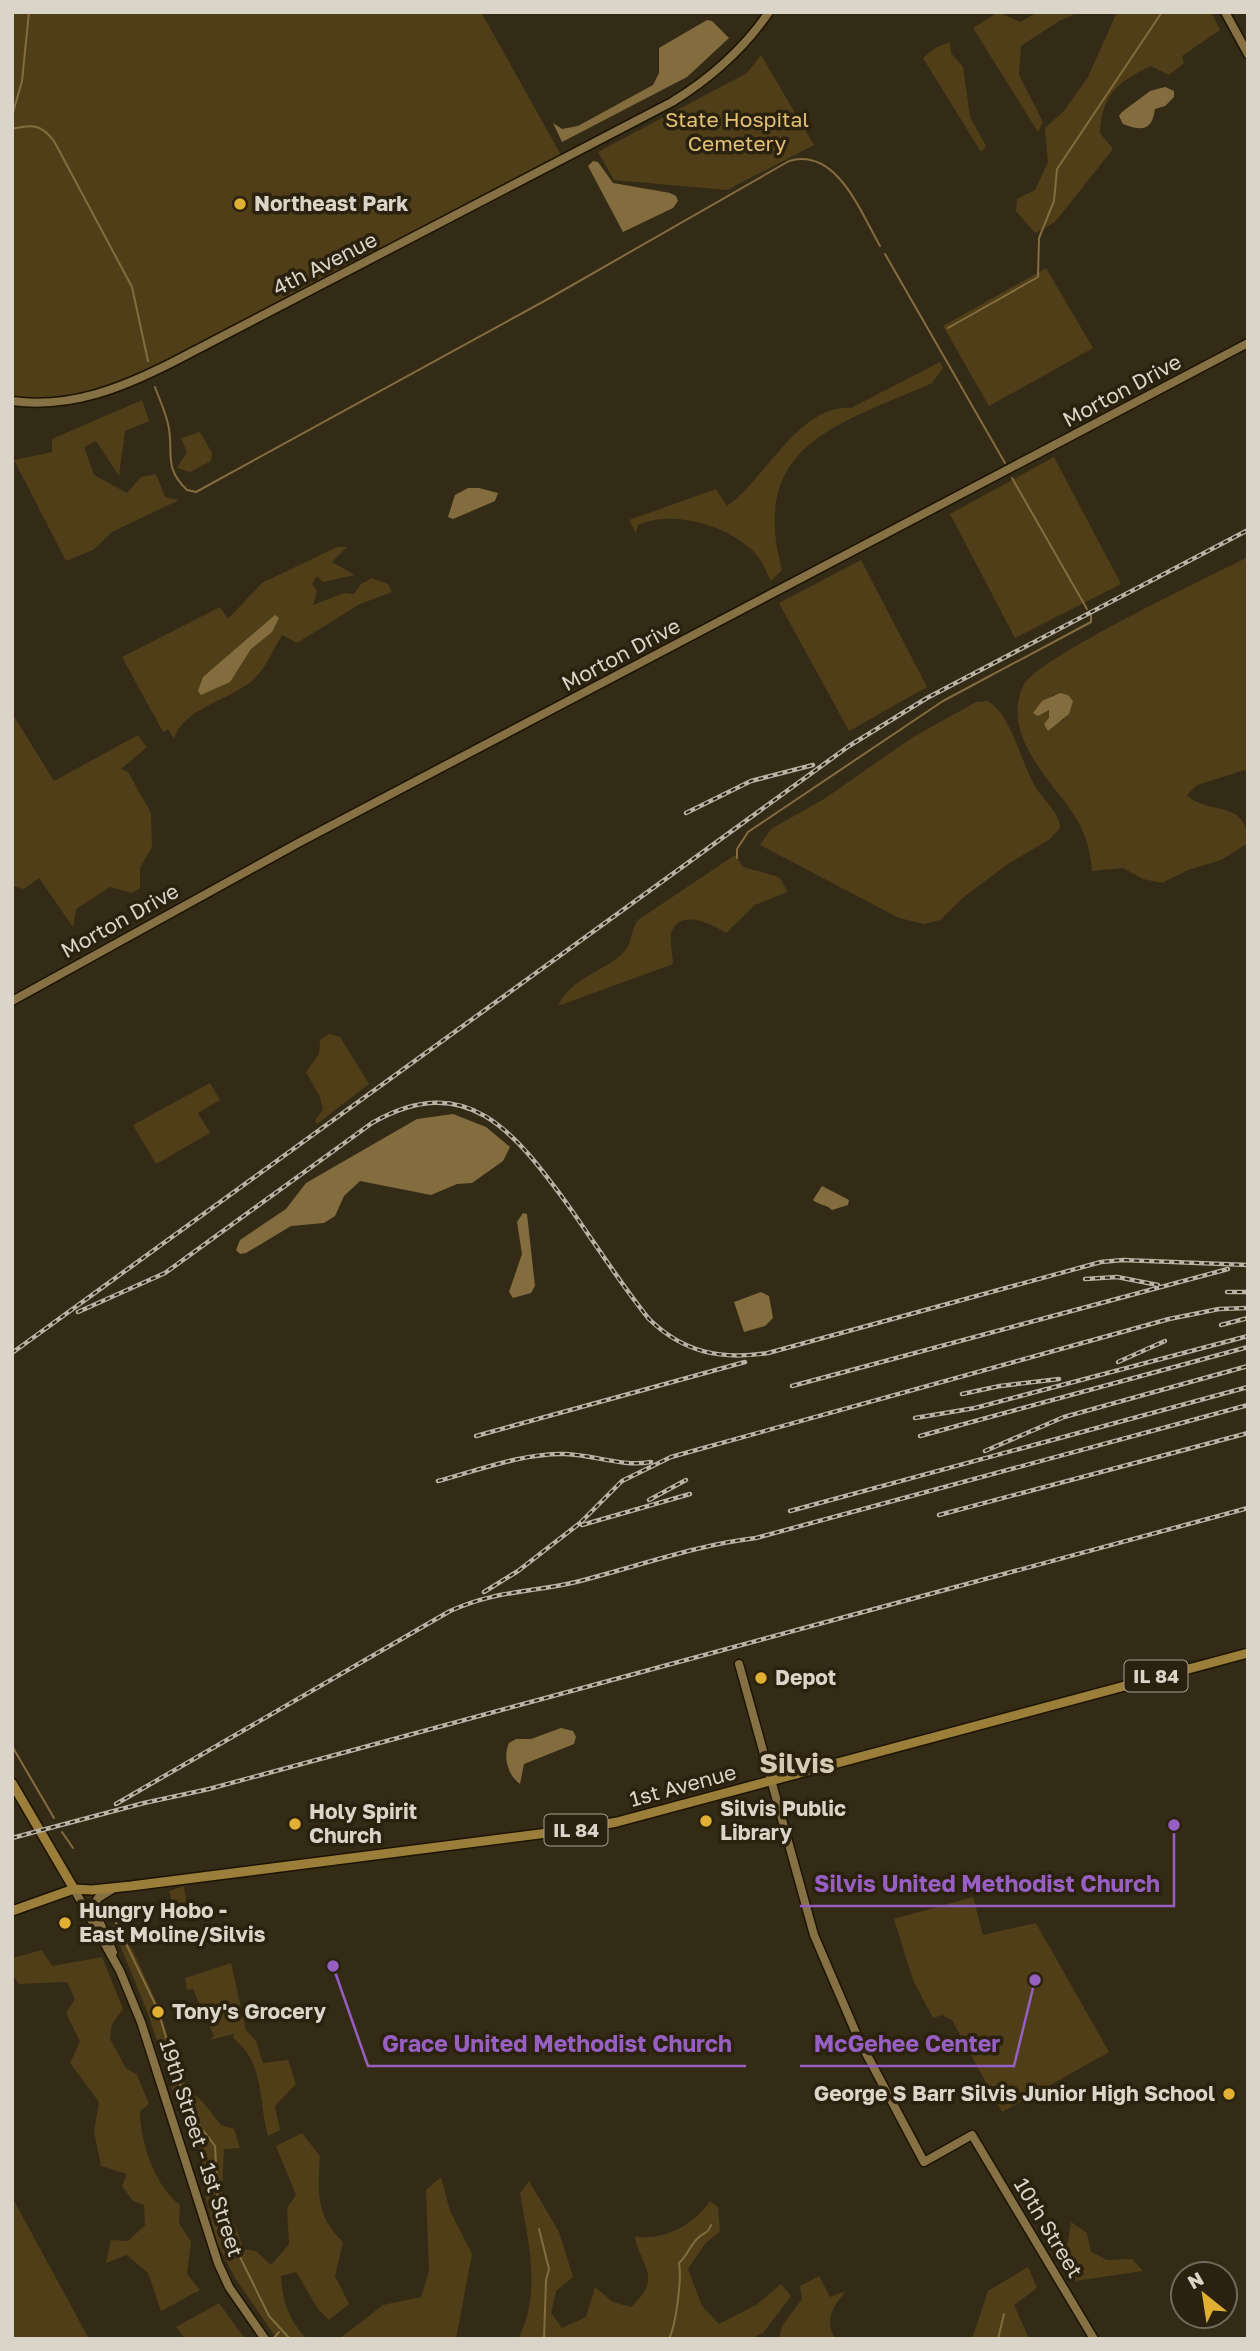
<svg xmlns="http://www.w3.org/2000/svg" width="1260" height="2351" viewBox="0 0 1260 2351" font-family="'Golos Text',sans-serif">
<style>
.green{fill:#4f3e18;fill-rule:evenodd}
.water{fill:#836d3e}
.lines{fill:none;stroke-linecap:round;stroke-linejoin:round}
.stream{stroke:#836d3e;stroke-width:2}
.secondary-casing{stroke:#1c1302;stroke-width:11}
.primary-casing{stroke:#1c1302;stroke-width:12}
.secondary{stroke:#857144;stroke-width:8}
.primary{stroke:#9a7e39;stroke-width:9}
.rail-casing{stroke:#b9b2a5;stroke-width:4.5}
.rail{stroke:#2a210e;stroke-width:2;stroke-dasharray:5;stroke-linecap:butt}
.poi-dot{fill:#e1af34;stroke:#2a210e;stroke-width:2.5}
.labels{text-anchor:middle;stroke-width:7;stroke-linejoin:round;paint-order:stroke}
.shield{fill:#2a210e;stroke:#a69f91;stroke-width:2}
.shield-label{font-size:19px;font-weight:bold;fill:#dbd5c9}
.park-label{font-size:21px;fill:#e3c177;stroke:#2a210e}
.poi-label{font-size:21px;font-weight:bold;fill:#dbd5c9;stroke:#2a210e;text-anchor:start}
.street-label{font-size:21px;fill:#dbd5c9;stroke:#2a210e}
.district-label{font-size:28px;font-weight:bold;fill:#d6cab2;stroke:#2a210e}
.leader{fill:none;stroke:#985fc2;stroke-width:2.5}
.callout-dot{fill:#985fc2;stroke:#2a210e;stroke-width:2.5}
.callout-label{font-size:23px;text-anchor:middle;font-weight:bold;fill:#985fc2;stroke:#2a210e;stroke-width:7;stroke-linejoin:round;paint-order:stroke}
</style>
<rect width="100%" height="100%" fill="#342b17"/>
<!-- green -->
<g class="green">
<path d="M12,12H481L561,155L133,378C93,392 56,401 12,397Z"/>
<path d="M998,12L1020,22L1038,12H1079L1059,21L1021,46L1019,75L1043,122L1038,132L973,28Z"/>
<path d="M1117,12H1211L1220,30L1182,56L1184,63L1169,75L1151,66C1117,82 1102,94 1100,133L1113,149L1055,222L1035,233L1016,211L1017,199L1035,190L1048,162L1045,128L1064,111L1088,77Z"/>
<path d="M950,42L951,53L963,67L970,117L986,146L981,152L923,58L935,48Z"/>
<path d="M761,55L814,145L727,190L614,180L598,152L747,73Z"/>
<path d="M1046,268L1093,348L989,406L943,326Z"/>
<path d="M940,362L943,368L932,383C839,425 748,443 782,570L771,581C766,572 762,560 755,553C728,525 673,509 638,525L636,533L629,520L716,489L727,506C765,480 799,404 851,408Z"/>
<path d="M142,400L149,421L125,431L119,476L96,441L84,447L94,475L127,493L141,477L156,474L165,497L179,500L112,532L93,550L66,561L14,460L52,452V439Z"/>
<path d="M200,432L212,453L211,461L190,472L177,468L187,452L181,438Z"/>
<path d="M1054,457L1121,584L1015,638L950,514Z"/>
<path d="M337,547H347L332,562L355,575L323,582L317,576L312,584L317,591L313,605L344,593L354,594L361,584L372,578L388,584L392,592L360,604L297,643L282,635C272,652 264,673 248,684C224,701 183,710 174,739L168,729L163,732L122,657L220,607L228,619L262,583Z"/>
<path d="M1248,557V769L1197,785L1187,795C1207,816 1248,798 1248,843L1221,860L1188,870L1162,883L1143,879L1123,868L1092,871C1088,816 1060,802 1034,760C1020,737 1011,712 1023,686C1036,658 1211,576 1248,557ZM1060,693L1068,695L1073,701L1063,721L1049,718L1050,712L1046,710L1051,696Z"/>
<path d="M861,560L927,687L849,731L779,603Z"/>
<path d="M988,701C1013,716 1021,766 1038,791C1046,801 1060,815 1060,828L1050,839L1008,864L965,896L940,920L924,924L899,918L760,845L771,829L824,799L913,737L976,702Z"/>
<path d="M12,713L54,781L138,735L147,747L121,769L128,772L151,813L152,847L140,868V888L132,893L110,887L76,909L73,927L39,878L24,889L12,886Z"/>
<path d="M735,855L743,867L779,877L788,892L755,905L726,933C713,924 678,907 671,934C670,943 673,955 673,964L558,1006C571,978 601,973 622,954C634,943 629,932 638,920Z"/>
<path d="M329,1034L340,1037L369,1084L317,1124L315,1120L323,1110L320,1097L306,1072L319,1054L320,1040Z"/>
<path d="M210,1083L220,1100L198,1113L210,1133L156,1164L133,1125Z"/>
<path d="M184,1886L188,1916L176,1918L169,1891Z"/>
<path d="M973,1897L983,1935L1036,1923L1109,2052L1002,2112L952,2020L942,2015L933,2018L913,1980L894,1919Z"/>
<path d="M121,1924L158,2006L180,2076L189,2090L202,2101L221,2125L234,2129L240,2148L224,2149L222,2192L244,2249L256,2251L271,2265L289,2244L287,2208L296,2195L276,2146L302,2133L320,2156C318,2192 315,2214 343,2242L335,2276L349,2304L329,2320L318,2309L296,2272L281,2276C282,2301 289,2321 307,2339H277L235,2278L217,2243L203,2187L200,2141L178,2108L149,2016L112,1926Z"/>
<path d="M42,1950L52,1966L102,1957L123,2009L112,2024L110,2039L126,2068L137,2075L149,2104L140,2111C140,2141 155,2187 180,2205L179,2223L191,2242L187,2274L200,2290L161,2311L148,2273L127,2255L106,2263L111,2240L128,2241L145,2225L144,2205L133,2201L122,2186L127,2174L101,2166L94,2131L99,2102L70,2063L80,2041L66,2013L75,1999L67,1982L19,1984L12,1974V1958Z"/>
<path d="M231,1963L246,2030L256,2041L263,2063L288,2060L296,2084L275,2106L280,2130L268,2136C258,2100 265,2063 233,2038L234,2034L210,2040L214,2036L193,1989L187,1990L185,1978Z"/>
<path d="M441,2177L450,2211L472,2254L456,2339H339L383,2305L421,2297L429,2271L426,2190Z"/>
<path d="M529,2181L559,2232L573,2277L556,2291L551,2313L562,2328L586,2317L595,2287L613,2302L631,2307C665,2276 639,2266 635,2236C663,2242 695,2224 710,2201L718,2207L720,2231L705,2244L688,2269L702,2306L719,2324L756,2305L781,2284L791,2296L763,2333L749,2339H518C542,2294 528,2240 520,2193Z"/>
<path d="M12,2197L89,2339H12Z"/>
<path d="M1071,2222L1087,2233L1091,2252L1107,2260L1132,2259L1143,2271L1075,2281L1058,2253L1068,2242Z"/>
<path d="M1028,2267L1037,2288L1014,2305L1029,2339H972L988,2291Z"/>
<path d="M819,2276L830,2297L846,2291C833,2307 824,2318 835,2339H779L782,2326L802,2299L800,2286Z"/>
<path d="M219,2303L245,2339H185L176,2327Z"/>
</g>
<!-- water -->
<g class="water">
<path d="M707,20L712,21L729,38L687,77L562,142L553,123L562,129L578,126L653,85L659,73V48Z"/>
<path d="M1165,87L1174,91V97L1165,106L1155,109C1152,130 1143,132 1123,124L1119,116L1122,112L1150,91Z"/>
<path d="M593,161L598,162L613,183L670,193L676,196L678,201L673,208L623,232L588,166Z"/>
<path d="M479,488L498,493L495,501L453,519L448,517L455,495L468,488Z"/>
<path d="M275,615L279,618L272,632L251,649L230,682L201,695L198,691L203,677Z"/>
<path d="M1060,693L1068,695L1073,701L1069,714L1048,731L1044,724L1049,718V710L1038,716L1033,713L1042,701Z"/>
<path d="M453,1114L486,1127L510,1147L503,1161L472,1183L457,1184L431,1195L360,1181L344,1196L335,1216L324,1223L291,1226L246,1253L240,1254L236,1250L240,1240L286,1209L306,1183L417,1119Z"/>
<path d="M822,1186L849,1200L848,1205L832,1210C826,1204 818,1205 813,1200Z"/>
<path d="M523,1213L527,1214L535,1286L531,1293L513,1298L509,1292L522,1254L517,1222Z"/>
<path d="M761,1292L769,1296L773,1318L765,1326L744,1332L734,1302Z"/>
<path d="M561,1728L573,1731L576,1737L574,1744L524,1764L520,1784C507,1774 503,1757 509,1743L516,1739H531Z"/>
</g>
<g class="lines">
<!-- stream -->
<g class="stream">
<path d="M12,116L22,81L29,12"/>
<path d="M12,129C32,124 41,124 54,141L132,287L148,361"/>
<path d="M885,254L1005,463"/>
<path d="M948,328L1038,277L1039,238L1054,201L1057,169L1162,12"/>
<path d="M155,387C160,401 167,415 169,429C173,455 164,468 187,490L196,492L548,299L789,161C837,147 861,213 880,246"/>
<path d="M1012,478L1087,609"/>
<path d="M737,858V849L748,832L943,701L1091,622V615"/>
<path d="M12,1746L54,1818"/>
<path d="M62,1832L73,1848"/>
<path d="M116,1923L158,2010L187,2109L215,2146L218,2203L234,2234L241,2259L269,2316L290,2339"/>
<path d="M539,2229L549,2269L546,2280L544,2339"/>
<path d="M273,2339L279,2332"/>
<path d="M669,2339C676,2325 682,2278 679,2263C688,2255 690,2245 698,2238C704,2232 708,2234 711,2225"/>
<path d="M998,2339L1004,2314"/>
</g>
<!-- secondary casing -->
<g class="secondary-casing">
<g id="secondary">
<path d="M1225,12L1248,54"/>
<path d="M12,401C70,409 122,388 173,362L672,102C711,78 743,50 769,12"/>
<path d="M12,1001L300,842L1248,343"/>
<path d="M739,1664L814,1935L859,2040L924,2162L972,2135L1094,2339"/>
<path d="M74,1889L120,1971L141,2022L218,2263L229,2287L265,2339"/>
<path d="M113,1952L93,1907L98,1898L114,1888"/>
</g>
</g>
<!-- primary casing -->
<g class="primary-casing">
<g id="primary">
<path d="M12,1783L74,1889"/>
<path d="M12,1911L74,1889L92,1890L131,1886L579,1829L617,1822L1248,1653"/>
</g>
</g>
<!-- secondary -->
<use href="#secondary" class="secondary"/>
<!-- primary -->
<use href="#primary" class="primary"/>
<!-- rail casing -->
<g class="rail-casing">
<g id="rail">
<path d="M686,813L751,781L813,765"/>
<path d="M1085,1279L1117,1277L1158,1285"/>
<path d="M1227,1292H1248"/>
<path d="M78,1312L165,1273L372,1123C466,1069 514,1132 565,1201C593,1240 619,1282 649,1319C684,1353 721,1360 768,1353L1101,1262L1123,1260L1248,1265"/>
<path d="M1221,1325L1248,1318"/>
<path d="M12,1353L849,746L927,698L1248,530"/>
<path d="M1118,1362L1165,1341"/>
<path d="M792,1386L1228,1269"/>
<path d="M962,1394L1000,1386L1059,1379"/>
<path d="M915,1418L975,1408L1248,1336"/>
<path d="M476,1436L745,1362"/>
<path d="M920,1436L1248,1347"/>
<path d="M985,1451L1064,1417L1248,1366"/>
<path d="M438,1481C479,1470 523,1453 565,1454C595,1455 621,1467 651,1462"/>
<path d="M649,1500L686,1480"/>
<path d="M790,1511L1248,1387"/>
<path d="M939,1515L1248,1433"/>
<path d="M582,1525L690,1494"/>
<path d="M484,1592L518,1571L580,1523L622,1481L671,1457L1169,1319L1219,1309L1248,1308"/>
<path d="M116,1804L450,1611C497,1590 529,1593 576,1582C636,1567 695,1545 756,1538L1248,1405"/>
<path d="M12,1838L144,1803L209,1789L1248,1508"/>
</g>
</g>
<!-- rail -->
<use href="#rail" class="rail"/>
</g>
<!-- markers -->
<g class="poi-dot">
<circle cx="240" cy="204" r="7"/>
<circle cx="761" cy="1678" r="7"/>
<circle cx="706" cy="1821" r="7"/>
<circle cx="295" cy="1824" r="7"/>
<circle cx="65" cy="1923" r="7"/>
<circle cx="158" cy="2012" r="7"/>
<circle cx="1229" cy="2094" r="7"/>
</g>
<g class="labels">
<!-- shield labels -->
<g class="shield">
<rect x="1124.5" y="1660.5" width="63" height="31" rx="5"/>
<rect x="544.5" y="1814.5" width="63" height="31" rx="5"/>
</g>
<g class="shield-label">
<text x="1156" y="1683">IL 84</text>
<text x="576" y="1837">IL 84</text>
</g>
<!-- park labels -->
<g class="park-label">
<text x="737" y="127">State Hospital<tspan x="737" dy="24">Cemetery</tspan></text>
</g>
<!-- poi labels -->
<g class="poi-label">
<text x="254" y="211">Northeast Park</text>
<text x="775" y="1685">Depot</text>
<text x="720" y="1816">Silvis Public<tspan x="720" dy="24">Library</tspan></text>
<text x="309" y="1819">Holy Spirit<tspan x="309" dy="24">Church</tspan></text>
<text x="79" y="1918">Hungry Hobo -<tspan x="79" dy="24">East Moline/Silvis</tspan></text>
<text x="172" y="2019">Tony's Grocery</text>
<text x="1215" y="2101" text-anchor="end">George S Barr Silvis Junior High School</text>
</g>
<!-- street labels -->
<g class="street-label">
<text transform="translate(325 264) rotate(-27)" y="7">4th Avenue</text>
<text transform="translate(1122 391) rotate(-28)" y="7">Morton Drive</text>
<text transform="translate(621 655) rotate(-28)" y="7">Morton Drive</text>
<text transform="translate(120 921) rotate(-29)" y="7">Morton Drive</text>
<text transform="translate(683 1786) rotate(-15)" y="7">1st Avenue</text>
<text transform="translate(201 2148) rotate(72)" y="7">19th Street - 1st Street</text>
<text transform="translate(1048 2228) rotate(59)" y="7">10th Street</text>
</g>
<!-- district labels -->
<g class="district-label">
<text x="797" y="1773">Silvis</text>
</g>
</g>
<!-- callouts -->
<path class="leader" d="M1174 1825L1174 1906H800M333 1966L368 2066H746M1035 1980L1014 2066H800"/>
<g class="callout-dot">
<circle cx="1174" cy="1825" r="7"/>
<circle cx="333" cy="1966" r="7"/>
<circle cx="1035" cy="1980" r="7"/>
</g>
<g class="callout-label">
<text x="987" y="1892">Silvis United Methodist Church</text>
<text x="557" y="2052">Grace United Methodist Church</text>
<text x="907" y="2052">McGehee Center</text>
</g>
<!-- border -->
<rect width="1260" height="2351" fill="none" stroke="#dbd5c9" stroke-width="28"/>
<!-- north arrow -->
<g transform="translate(1204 2295) rotate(330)"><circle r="33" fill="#2a210e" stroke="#716959" stroke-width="2"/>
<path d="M0-5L12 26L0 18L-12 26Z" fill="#e1af34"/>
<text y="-10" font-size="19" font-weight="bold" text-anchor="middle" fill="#dbd5c9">N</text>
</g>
</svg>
